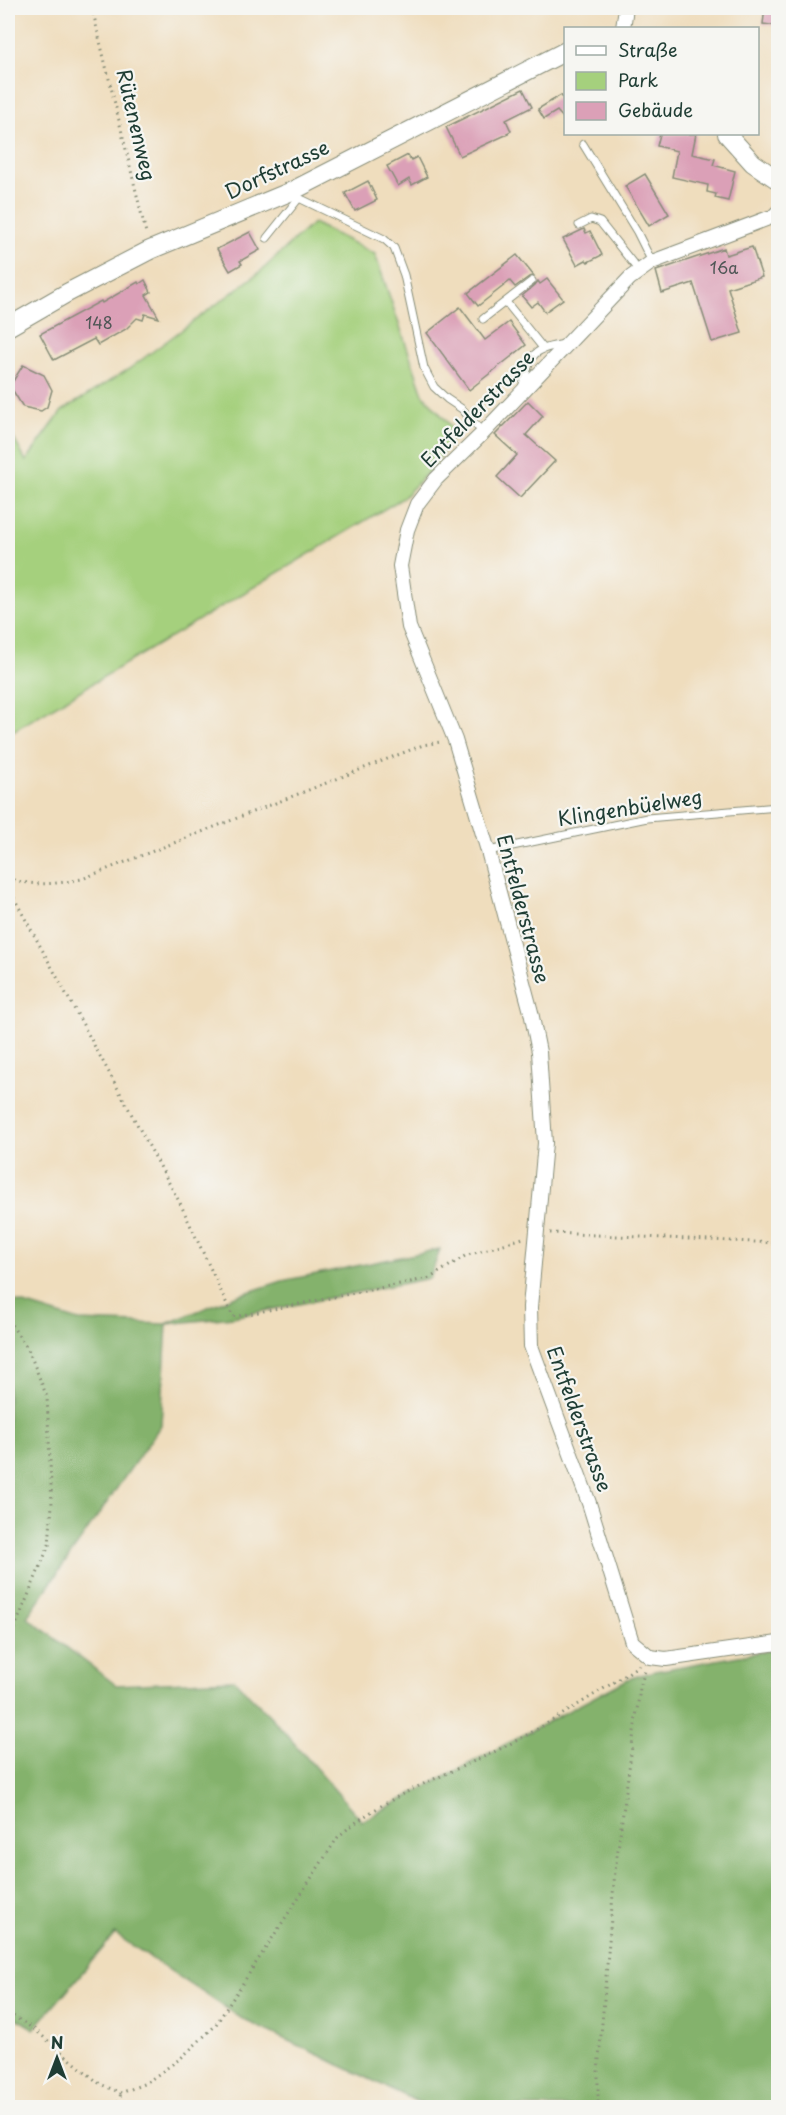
<svg xmlns="http://www.w3.org/2000/svg" width="786" height="2115" viewBox="0 0 786 2115" font-family="'Playpen Sans',sans-serif">
<style>
.green{fill:#a5d07d;stroke:#628658;stroke-width:1.5}
.forest{fill:#84b26c;stroke:#527850;stroke-width:1.5}
.building{fill:#dba0b7}
.lines{fill:none;stroke-linecap:round;stroke-linejoin:round}
.service-casing{stroke:#878d78;stroke-width:9}
.minor-casing{stroke:#878d78;stroke-width:16}
.tertiary-casing{stroke:#878d78;stroke-width:20}
.path{stroke:#878d78;stroke-width:3;stroke-dasharray:1.5 4.5;stroke-linecap:butt}
.service{stroke:#fff;stroke-width:7}
.minor{stroke:#fff;stroke-width:14}
.tertiary{stroke:#fff;stroke-width:18}
.labels{text-anchor:middle;stroke-width:4.5;stroke-linejoin:round;paint-order:stroke}
.number-label{font-size:16px;fill:#4e5655}
.street-label{font-size:20px;fill:#1f3d34;stroke:#f6f6f2}
</style>
<rect width="100%" height="100%" fill="#f6f6f2"/>
<filter id="ink" filterUnits="userSpaceOnUse"><feTurbulence type="fractalNoise" baseFrequency=".0167" numOctaves="2"/><feDisplacementMap in="SourceGraphic" scale="12" xChannelSelector="R" yChannelSelector="G"/><feConvolveMatrix kernelMatrix="1 2 1 2 8 2 1 2 1" color-interpolation-filters="sRGB"/></filter>
<filter id="wash" filterUnits="userSpaceOnUse"><feTurbulence type="fractalNoise" baseFrequency=".008" numOctaves="4" result="noise"/><feDisplacementMap in="SourceGraphic" scale="24" xChannelSelector="R" yChannelSelector="G"/><feGaussianBlur stdDeviation="1.35" result="paint"/><feColorMatrix in="noise" values="0 0 0 0 0 0 0 0 0 0 0 0 0 0 0 0 0 1.4 0 .05"/><feComposite in="paint" operator="in"/></filter>
<g filter="url(#wash)">
<rect width="100%" height="100%" fill="#efddbd"/>
<!-- green -->
<path class="green" d="M313,223L375,254L423,394L456,432L436,464L403,498L8,734V428L26,461L62,411L129,369L260,272Z"/>
<!-- forest -->
<path class="forest" d="M440,1249L430,1278L233,1317L167,1324L161,1425L27,1617L116,1685L234,1680L273,1719L362,1821L628,1679L655,1671L778,1649V2107H429L244,2020L115,1934L34,2029L8,2013V1299L79,1321L166,1324L233,1297L282,1281Z"/>
<g id="blocks">
<!-- building -->
<g class="building">
<path d="M765,8H778V26L763,24Z"/>
<path d="M523,89L532,107L506,120L511,131L507,133L508,134L460,156L446,127Z"/>
<path d="M561,95L566,103V121L557,111L544,119L538,109Z"/>
<path d="M660,134H696L692,154L715,159L713,165L735,171L728,201L715,198L716,194L707,192L708,185L672,177L677,151L657,146Z"/>
<path d="M408,155L411,160L417,157L427,177L412,185L409,179L398,186L387,166Z"/>
<path d="M645,174L669,214L649,226L625,186Z"/>
<path d="M368,181L377,200L355,211L345,193Z"/>
<path d="M584,229L586,233L590,231L602,255L588,262L586,260L577,265L563,239Z"/>
<path d="M250,232L260,250L240,261L242,264L230,271L217,249Z"/>
<path d="M752,247L762,277L728,288L742,333L712,342L693,283L662,293L656,271L724,248L726,255Z"/>
<path d="M517,255L534,276L529,277L515,287L510,281L478,306L468,293Z"/>
<path d="M547,279L563,299L545,312L538,302L531,307L522,296L535,285L538,281L540,284Z"/>
<path d="M145,280L151,292L146,295L159,318L145,314L143,320L137,318L126,329L98,345L94,339L54,360L40,334L101,301L102,303L138,282L139,284Z"/>
<path d="M460,307L485,340L509,322L526,345L469,390L427,333Z"/>
<path d="M23,365L44,375L52,390L47,407L41,411L23,407L10,386Z"/>
<path d="M528,401L543,416L526,435L555,461L520,498L497,477L517,455L495,435Z"/>
</g>
</g>
</g>
<g filter="url(#ink)">
<use href="#blocks" fill-opacity="0" stroke="#878d78" stroke-width="1.5"/>
<g class="lines">
<!-- service casing -->
<g class="service-casing">
<g id="service">
<path d="M583,144L637,232L652,262"/>
<path d="M293,193L299,198L384,239L394,248L404,275L424,368L434,387L447,399L462,409L483,433"/>
<path d="M579,225L591,219L600,222L639,271"/>
<path d="M267,238L299,198"/>
<path d="M506,302L543,348"/>
<path d="M483,319L532,281"/>
<path d="M522,388C531,356 529,349 565,344"/>
<path d="M488,851L647,818L778,807"/>
</g>
</g>
<!-- minor casing -->
<g class="minor-casing">
<g id="minor">
<path d="M623,28L626,8"/>
<path d="M778,212L774,216L652,262L630,278L483,433L436,479L417,504L407,530L400,566L409,627L455,740L488,851L531,1012L539,1052L545,1143L530,1307L531,1346L589,1503L632,1642L650,1657L666,1659L778,1643"/>
</g>
</g>
<!-- tertiary casing -->
<g class="tertiary-casing">
<g id="tertiary">
<path d="M727,134L753,163L778,180"/>
<path d="M8,327L67,293L150,250L292,191L566,51"/>
</g>
</g>
<!-- path -->
<g class="path">
<path d="M92,8L146,233"/>
<path d="M8,878C33,887 56,884 82,879L423,745L441,742"/>
<path d="M8,887L180,1203L233,1317L430,1278L465,1256L523,1238"/>
<path d="M550,1233L778,1243"/>
<path d="M8,1320L28,1349L47,1397L52,1505L49,1545L8,1644"/>
<path d="M8,2013L34,2029L100,2084L121,2093L146,2083L181,2058L215,2026L338,1837C386,1794 449,1775 506,1746C546,1726 585,1700 624,1676L639,1665"/>
<path d="M117,2108L121,2093"/>
<path d="M598,2108V2070L615,1871L640,1688L645,1670"/>
<path d="M773,2108L778,2106"/>
</g>
<!-- service -->
<use href="#service" class="service"/>
<!-- minor -->
<use href="#minor" class="minor"/>
<!-- tertiary -->
<use href="#tertiary" class="tertiary"/>
</g>
</g>
<g class="labels">
<!-- number labels -->
<g class="number-label">
<text x="724" y="274">16a</text>
<text x="99" y="329">148</text>
</g>
<!-- street labels -->
<g class="street-label">
<text transform="translate(136 125) rotate(77)" y="7">Rütenenweg</text>
<text transform="translate(277 170) rotate(-25)" y="7">Dorfstrasse</text>
<text transform="translate(478 409) rotate(-46)" y="7">Entfelderstrasse</text>
<text transform="translate(630 808) rotate(-9)" y="7">Klingenbüelweg</text>
<text transform="translate(523 909) rotate(75)" y="7">Entfelderstrasse</text>
<text transform="translate(579 1419) rotate(70)" y="7">Entfelderstrasse</text>
</g>
</g>
<!-- margin -->
<rect width="786" height="2115" fill="none" stroke="#f6f6f2" stroke-width="30"/>
<!-- legend -->
<rect x="564" y="27" width="195" height="108" fill="#f6f6f2" stroke="#a0aca6" stroke-width="1.5"/>
<rect x="576" y="46" width="30" height="9" fill="#ffffff" stroke="#a0aca6" stroke-width="1.5"/>
<text x="618" y="57" font-size="18" fill="#1f3d34">Straße</text>
<rect x="576" y="72" width="30" height="18" fill="#a5d07d" stroke="#a0aca6" stroke-width="1.5"/>
<text x="618" y="87" font-size="18" fill="#1f3d34">Park</text>
<rect x="576" y="102" width="30" height="18" fill="#dba0b7" stroke="#a0aca6" stroke-width="1.5"/>
<text x="618" y="117" font-size="18" fill="#1f3d34">Gebäude</text>
<!-- north arrow -->
<g transform="translate(57 2058)" stroke="#f6f6f2" stroke-width="4.5" paint-order="stroke">
<path d="M0-4.5L10 22L0 15L-10 22Z" fill="#1f3d34"/>
<text y="-9" font-size="16" font-weight="bold" text-anchor="middle" fill="#1f3d34">N</text>
</g>
</svg>
